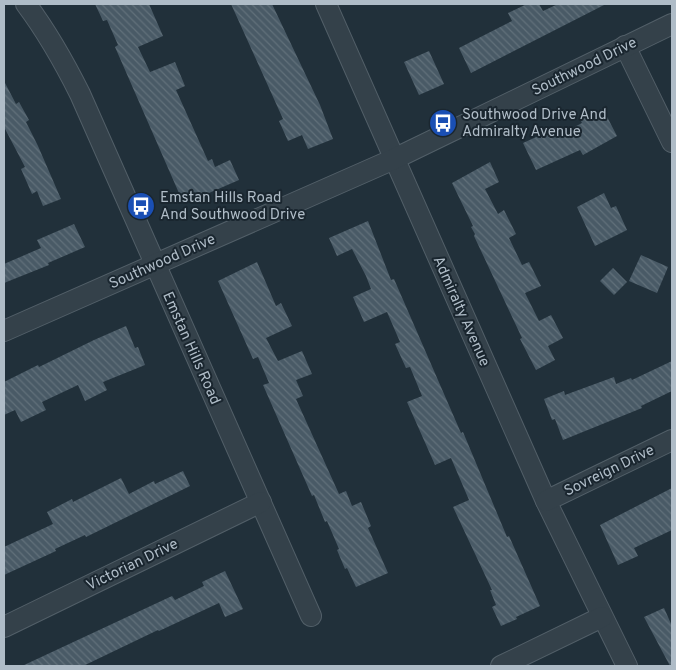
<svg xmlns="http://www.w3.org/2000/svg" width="676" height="670" viewBox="0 0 676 670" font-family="Overpass,sans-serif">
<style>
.building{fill:url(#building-back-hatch)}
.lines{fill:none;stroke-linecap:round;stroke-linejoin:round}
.minor-casing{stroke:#525f68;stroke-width:22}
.minor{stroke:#34414a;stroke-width:20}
.labels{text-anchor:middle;stroke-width:4;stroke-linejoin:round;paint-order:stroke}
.street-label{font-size:15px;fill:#afbcc7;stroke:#1a262f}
.poi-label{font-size:15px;fill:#afbcc7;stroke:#1a262f;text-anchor:start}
</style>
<defs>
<pattern id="building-back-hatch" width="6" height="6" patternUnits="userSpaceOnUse" patternTransform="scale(1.25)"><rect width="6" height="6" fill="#495a66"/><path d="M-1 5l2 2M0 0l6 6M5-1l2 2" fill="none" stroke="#61707a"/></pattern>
</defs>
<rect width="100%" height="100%" fill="#21303a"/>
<!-- building -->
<g class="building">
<path d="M95,4H149L163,36L138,47L150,72L175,62L185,86L176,90L208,161L212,159L215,167L230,160L239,180L202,196L200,192L182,200L115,47L118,45L107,20L103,21Z"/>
<path d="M231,4H272L320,105L333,139L308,149L302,135L288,141L279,121L283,119Z"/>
<path d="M527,4H539L543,11L558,4H606L471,73L459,48L512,21L508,13Z"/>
<path d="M429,51L444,84L419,95L404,62Z"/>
<path d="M4,81L16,104L19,102L29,120L26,122L38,146L61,199L43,206L37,191L32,194L21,169L25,167L4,127Z"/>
<path d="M603,109L617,136L583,155L580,150L536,170L523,143L554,129L557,136L582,123L580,119Z"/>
<path d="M490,162L499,182L485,189L498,214L504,210L516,234L509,238L522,265L529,262L541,286L525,293L539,321L551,315L563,338L548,346L555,360L536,370L520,339L522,338L474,236L475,234L471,227L473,226L452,183Z"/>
<path d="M604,193L611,208L616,206L627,230L595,246L577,207Z"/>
<path d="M368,221L391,280L394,279L461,433L463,432L507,537L509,536L540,606L516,617L517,619L501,626L492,607L496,605L490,590H492L453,507L469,500L451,458L435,465L407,402L422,396L410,367L406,368L395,344L400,342L387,312L364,322L353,297L371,289L366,276L352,249L337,256L329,238Z"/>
<path d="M74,224L85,247L48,263L49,265L4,283V264L41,248L37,240Z"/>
<path d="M641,255L668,267L657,293L629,281Z"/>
<path d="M257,262L276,306L281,303L292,326L266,338L278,361L302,351L312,374L296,380L303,396L296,399L339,494L346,491L352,506L361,502L371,526L368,528L388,573L356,587L347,568L345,569L337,550L339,549L327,521L325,522L314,495L312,496L263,385L269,383L258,357L253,359L218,281Z"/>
<path d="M613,268L627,282L614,295L600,281Z"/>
<path d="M126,326L135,348L138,347L145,365L103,382L107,390L85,401L78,385L42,402L46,410L21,422L15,410L4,415V382L38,365L39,367L94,340Z"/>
<path d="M672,361V391L641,406L642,408L563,440L555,419L552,420L544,399L564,391L565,395L614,377L616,384L631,378L632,380Z"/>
<path d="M183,471L190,486L86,537L85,535L55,549L56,551L4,575V547L53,524L47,512L72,499L73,502L121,478L129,494L154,481L155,484Z"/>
<path d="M672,488V530L634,548L638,556L618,565L600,525Z"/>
<path d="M225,571L243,609L225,617L219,603L159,631L158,630L83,666H22L172,596L175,600L204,586L202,582Z"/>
<path d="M664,608L672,626V666H670L644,617Z"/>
</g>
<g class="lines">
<!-- minor casing -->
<g class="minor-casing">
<g id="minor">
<path d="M26,4C47,32 64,62 80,94L311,616"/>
<path d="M326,4L546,501L627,666"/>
<path d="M625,46L672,142"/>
<path d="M4,331L394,159L672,24"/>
<path d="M546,501L672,440"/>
<path d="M4,627L261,502"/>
<path d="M501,666L602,617"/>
</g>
</g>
<!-- minor -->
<use href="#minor" class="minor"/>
</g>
<!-- icons -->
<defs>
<g id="bus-disc" transform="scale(1.4375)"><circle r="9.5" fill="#1a4fb4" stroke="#1a262f"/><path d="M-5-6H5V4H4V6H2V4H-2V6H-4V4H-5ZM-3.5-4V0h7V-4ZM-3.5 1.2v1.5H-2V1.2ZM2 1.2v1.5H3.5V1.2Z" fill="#fff"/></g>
</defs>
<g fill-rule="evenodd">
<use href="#bus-disc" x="443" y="123"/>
<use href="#bus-disc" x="141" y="206"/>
</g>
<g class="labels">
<!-- street labels -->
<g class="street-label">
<text transform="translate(584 66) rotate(-26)" y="5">Southwood Drive</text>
<text transform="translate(162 261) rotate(-24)" y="5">Southwood Drive</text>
<text transform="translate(462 311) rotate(66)" y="5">Admiralty Avenue</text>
<text transform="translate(192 348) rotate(66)" y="5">Emstan Hills Road</text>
<text transform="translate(609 470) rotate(-26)" y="5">Sovreign Drive</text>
<text transform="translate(132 564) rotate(-26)" y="5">Victorian Drive</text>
</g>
<!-- poi labels -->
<g class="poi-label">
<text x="462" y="119">Southwood Drive And<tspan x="462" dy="17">Admiralty Avenue</tspan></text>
<text x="160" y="202">Emstan Hills Road<tspan x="160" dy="17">And Southwood Drive</tspan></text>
</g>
</g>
<!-- border -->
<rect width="676" height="670" fill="none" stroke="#afbcc7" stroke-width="10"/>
</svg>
